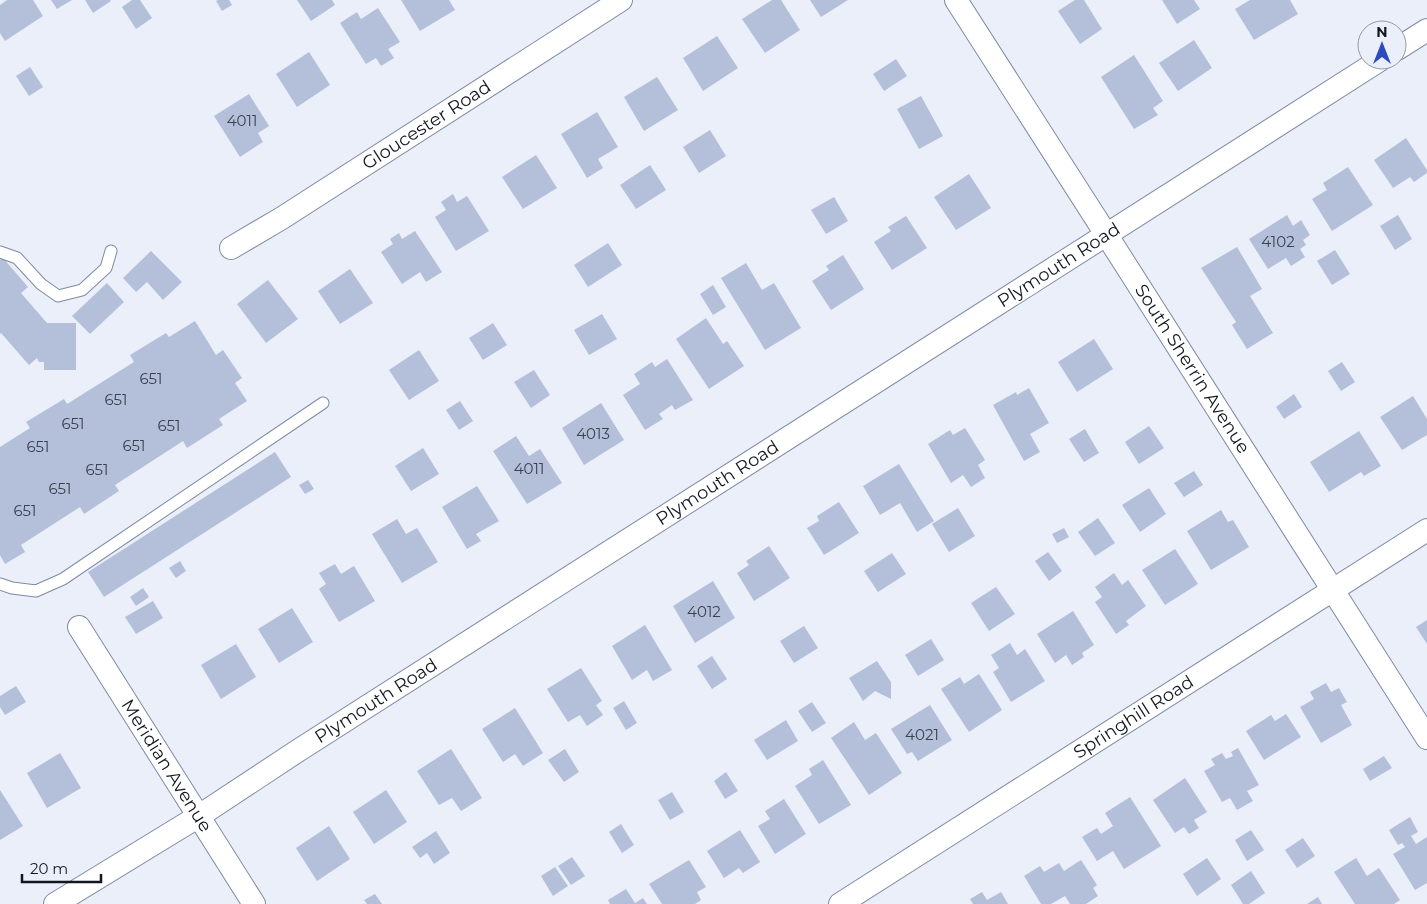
<svg xmlns="http://www.w3.org/2000/svg" width="1427" height="904" viewBox="0 0 1427 904" font-family="Montserrat,sans-serif">
<style>
.building{fill:#b4c0da}
.lines{fill:none;stroke-linecap:round;stroke-linejoin:round}
.lane-casing{stroke:#7f8aa2;stroke-width:13}
.street-casing{stroke:#7f8aa2;stroke-width:24}
.lane{stroke:#fff;stroke-width:11}
.street{stroke:#fff;stroke-width:22}
.labels{text-anchor:middle;stroke-width:4;stroke-linejoin:round;paint-order:stroke}
.number-label{font-size:15px;fill:#3b414e}
.street-label{font-size:18px;fill:#131720;stroke:#eaeffa}
</style>
<rect width="100%" height="100%" fill="#eaeffa"/>
<!-- building -->
<g class="building">
<path d="M7,0H33L43,16L5,41L0,33V5Z"/>
<path d="M51,0H72L57,9Z"/>
<path d="M85,0H110L111,1L93,13Z"/>
<path d="M132,0H140L152,18L136,29L122,7Z"/>
<path d="M218,0H229L232,5L222,11L216,1Z"/>
<path d="M297,0H332L335,5L311,21Z"/>
<path d="M401,0H449L455,10L420,31Z"/>
<path d="M772,0H781L800,30L765,53L742,19Z"/>
<path d="M810,0H848L821,17Z"/>
<path d="M1075,0H1084L1102,29L1080,44L1058,11Z"/>
<path d="M1162,0H1194L1200,9L1177,24Z"/>
<path d="M1250,0H1290L1298,14L1254,40L1235,9Z"/>
<path d="M378,8L400,42L388,49L394,58L381,66L376,58L366,64L340,23L357,12L361,19Z"/>
<path d="M717,36L738,68L703,91L683,58Z"/>
<path d="M1194,40L1212,68L1178,91L1159,63Z"/>
<path d="M309,52L330,85L297,107L276,74Z"/>
<path d="M1134,55L1163,101L1153,108L1158,115L1134,129L1101,77Z"/>
<path d="M896,59L907,76L884,91L873,74Z"/>
<path d="M30,67L43,87L29,96L16,76Z"/>
<path d="M657,77L678,110L644,131L624,97Z"/>
<path d="M249,94L269,126L258,133L263,142L240,157L214,116Z"/>
<path d="M921,96L943,136L919,149L897,109Z"/>
<path d="M597,112L618,147L598,159L603,168L587,178L561,134Z"/>
<path d="M710,130L726,156L699,173L683,147Z"/>
<path d="M1406,138L1427,170V173L1414,182L1410,177L1393,188L1374,160Z"/>
<path d="M536,155L557,188L523,209L502,177Z"/>
<path d="M650,165L666,190L636,209L620,185Z"/>
<path d="M1348,167L1373,205L1332,231L1312,199L1327,190L1323,183Z"/>
<path d="M969,174L991,208L956,230L934,197Z"/>
<path d="M453,194L457,202L467,196L489,231L456,251L435,217L446,210L441,202Z"/>
<path d="M834,197L848,221L826,234L811,210Z"/>
<path d="M1287,215L1293,226L1301,220L1310,235L1303,240L1306,245L1300,249L1305,257L1291,266L1286,258L1268,269L1249,239Z"/>
<path d="M1398,215L1412,239L1395,250L1380,226Z"/>
<path d="M906,216L927,248L892,270L874,242L891,231L888,227Z"/>
<path d="M415,231L442,272L426,282L420,272L402,284L381,252L393,244L390,239L399,233L402,239Z"/>
<path d="M608,243L622,265L588,287L574,265Z"/>
<path d="M1237,247L1262,289L1250,296L1273,333L1247,349L1232,325L1236,322L1201,268Z"/>
<path d="M1335,250L1350,274L1332,285L1317,261Z"/>
<path d="M151,251L182,282L163,300L147,282L136,292L123,278Z"/>
<path d="M843,255L864,289L831,310L812,281L829,270L826,266Z"/>
<path d="M3,258L28,287L21,293L47,323H76V370H44V362H39L37,358L29,365L1,333L0,334V260Z"/>
<path d="M746,263L762,290L774,283L801,328L765,350L721,278Z"/>
<path d="M350,269L373,303L340,324L318,291Z"/>
<path d="M268,280L298,319L266,343L237,304Z"/>
<path d="M107,283L124,302L90,334L72,316Z"/>
<path d="M713,285L726,307L713,315L700,294Z"/>
<path d="M602,314L617,339L589,355L574,330Z"/>
<path d="M706,318L723,344L727,341L744,366L709,389L676,339Z"/>
<path d="M195,321L216,355L223,350L242,378L235,383L247,401L219,419L223,425L187,448L183,441L115,485L119,491L84,514L80,507L21,545L25,552L5,564L0,555V447L30,428L26,422L64,399L67,404L134,362L130,355L166,333L169,337Z"/>
<path d="M493,323L507,345L483,360L469,338Z"/>
<path d="M1094,339L1113,369L1077,392L1058,362Z"/>
<path d="M419,350L439,381L409,400L389,370Z"/>
<path d="M667,359L693,400L675,410L672,405L659,414L663,419L645,430L623,395L640,384L634,374L652,362L655,367Z"/>
<path d="M1342,362L1355,382L1341,391L1328,371Z"/>
<path d="M534,370L550,395L531,408L514,382Z"/>
<path d="M1029,388L1049,423L1030,434L1040,452L1024,461L993,405L1016,392L1017,395Z"/>
<path d="M1294,394L1302,407L1284,419L1276,407Z"/>
<path d="M1413,396L1427,419V435L1402,450L1380,417Z"/>
<path d="M460,401L473,421L459,430L446,410Z"/>
<path d="M601,403L624,440L584,465L562,428Z"/>
<path d="M1149,426L1164,448L1139,464L1125,442Z"/>
<path d="M965,428L985,460L978,465L985,478L971,487L963,475L951,483L928,444L950,430L953,435Z"/>
<path d="M1085,429L1099,453L1084,462L1069,439Z"/>
<path d="M1359,431L1381,466L1364,476L1361,472L1329,492L1310,462Z"/>
<path d="M516,436L529,456L540,449L562,483L527,504L493,451Z"/>
<path d="M423,448L439,474L411,491L395,466Z"/>
<path d="M275,452L291,477L104,597L88,572Z"/>
<path d="M899,464L934,521L917,532L900,503L880,515L863,486Z"/>
<path d="M1194,471L1203,485L1184,497L1174,483Z"/>
<path d="M308,480L314,489L305,494L299,485Z"/>
<path d="M477,486L499,521L476,534L481,541L467,549L442,507Z"/>
<path d="M1149,488L1166,514L1140,532L1122,505Z"/>
<path d="M839,502L859,533L824,555L807,528L819,521L817,516Z"/>
<path d="M958,508L975,536L949,552L932,524Z"/>
<path d="M1221,510L1228,522L1233,520L1249,547L1211,570L1187,531Z"/>
<path d="M1098,518L1115,543L1095,556L1078,532Z"/>
<path d="M397,519L406,534L417,528L438,562L402,583L372,534Z"/>
<path d="M1064,528L1069,537L1057,543L1052,534Z"/>
<path d="M769,546L790,578L754,601L737,573L749,565L746,561Z"/>
<path d="M1175,549L1198,584L1165,605L1142,570Z"/>
<path d="M1048,552L1062,571L1049,581L1035,561Z"/>
<path d="M892,553L906,574L878,592L864,571Z"/>
<path d="M180,561L186,571L176,578L169,568Z"/>
<path d="M335,564L341,574L354,566L375,601L339,622L319,589L326,584L319,573Z"/>
<path d="M1114,573L1122,585L1128,580L1146,606L1126,621L1129,625L1116,634L1095,602L1102,597L1095,587Z"/>
<path d="M713,581L735,618L695,643L673,606Z"/>
<path d="M996,587L1015,614L989,631L971,603Z"/>
<path d="M143,588L149,597L136,606L130,597Z"/>
<path d="M153,601L163,618L136,634L125,617Z"/>
<path d="M292,608L313,642L279,663L258,629Z"/>
<path d="M1073,611L1094,645L1082,653L1084,657L1072,665L1066,655L1055,663L1037,634Z"/>
<path d="M1427,620V644L1416,627Z"/>
<path d="M645,625L672,670L653,681L647,670L632,680L612,646Z"/>
<path d="M804,626L818,648L794,663L780,641Z"/>
<path d="M931,639L944,660L918,676L905,655Z"/>
<path d="M1010,643L1017,655L1025,649L1045,681L1011,702L993,672L999,668L991,655Z"/>
<path d="M236,644L256,677L221,699L201,665Z"/>
<path d="M712,656L727,679L712,689L697,666Z"/>
<path d="M877,661L891,682V699L875,691L863,701L849,678Z"/>
<path d="M581,668L602,701L596,705L603,715L587,726L580,715L568,722L547,689Z"/>
<path d="M979,674L1002,710L969,732L941,689L960,677L964,684Z"/>
<path d="M1326,683L1331,692L1339,688L1347,702L1341,705L1352,725L1321,743L1300,707L1314,699L1310,692Z"/>
<path d="M16,686L26,702L5,715L0,707V696Z"/>
<path d="M624,701L637,723L626,730L613,708Z"/>
<path d="M812,702L826,723L812,732L798,711Z"/>
<path d="M930,705L952,740L918,761L912,752L907,754L891,729Z"/>
<path d="M515,708L543,753L523,766L515,754L503,762L482,729Z"/>
<path d="M1286,714L1301,737L1264,760L1246,731L1271,715L1275,721Z"/>
<path d="M786,720L798,741L767,760L754,740Z"/>
<path d="M854,722L865,740L876,733L902,773L869,795L831,738Z"/>
<path d="M1238,748L1259,785L1247,791L1253,801L1237,810L1230,798L1222,802L1204,771L1215,765L1211,759L1222,753L1226,759L1233,756L1231,752Z"/>
<path d="M451,749L482,798L461,811L452,798L439,805L417,771Z"/>
<path d="M565,749L579,772L564,782L548,760Z"/>
<path d="M60,753L81,788L47,808L27,773Z"/>
<path d="M1384,756L1392,768L1370,781L1363,769Z"/>
<path d="M823,760L851,805L819,824L795,786L812,775L809,769Z"/>
<path d="M726,772L738,791L725,799L714,781Z"/>
<path d="M1185,778L1207,812L1194,820L1199,828L1189,834L1184,827L1175,833L1153,800Z"/>
<path d="M0,790L23,826L0,840Z"/>
<path d="M386,790L407,822L374,844L353,812Z"/>
<path d="M672,792L684,812L670,820L658,800Z"/>
<path d="M1130,797L1161,846L1124,869L1113,851L1097,861L1082,837L1097,828L1101,834L1113,826L1105,813Z"/>
<path d="M784,799L806,834L775,854L758,826L770,819L765,811Z"/>
<path d="M1410,817L1418,832L1411,836L1416,844L1427,837V883L1415,890L1393,854L1405,847L1402,843L1398,845L1389,830Z"/>
<path d="M621,824L634,845L622,853L609,832Z"/>
<path d="M329,826L350,859L317,881L296,848Z"/>
<path d="M740,830L760,862L743,873L739,868L724,878L707,851Z"/>
<path d="M1251,830L1264,850L1247,861L1235,840Z"/>
<path d="M436,831L450,853L434,864L427,853L420,858L412,847Z"/>
<path d="M1303,838L1315,856L1297,868L1285,850Z"/>
<path d="M572,857L585,876L571,885L558,866Z"/>
<path d="M1207,858L1221,879L1197,896L1183,874Z"/>
<path d="M1356,858L1367,876L1379,868L1400,900L1394,904H1355L1334,872Z"/>
<path d="M689,860L706,887L697,892L701,900L695,904H662L649,884Z"/>
<path d="M1081,860L1097,885L1093,888L1098,896L1086,904H1070L1065,896L1051,904H1041L1024,876L1040,866L1044,872L1059,863L1064,871Z"/>
<path d="M555,867L568,886L553,896L541,876Z"/>
<path d="M1251,871L1265,893L1249,904H1243L1231,885Z"/>
<path d="M626,889L635,903L643,898L647,904H610L608,900Z"/>
<path d="M982,892L987,900L1001,892L1008,904H973L970,899Z"/>
<path d="M375,894L382,904H367L364,900Z"/>
<path d="M1318,897L1322,904H1307Z"/>
</g>
<g class="lines">
<!-- lane casing -->
<g class="lane-casing">
<g id="lane">
<path d="M0,252L17,258L41,284L58,296L82,290L106,268L111,251"/>
<path d="M0,584L12,588L36,591L63,579L323,403"/>
</g>
</g>
<!-- street casing -->
<g class="street-casing">
<g id="street">
<path id="s1" d="M956,0C1113,246 1272,491 1427,738"/>
<path d="M1397,49L1427,30"/>
<path id="s2" d="M231,248L282,218L621,0"/>
<path id="s3" d="M79,627L254,904"/>
<path id="s4" d="M55,904L199,816L299,750L1380,60"/>
<path id="s5" d="M840,904L1427,530"/>
</g>
</g>
<!-- lane -->
<use href="#lane" class="lane"/>
<!-- street -->
<use href="#street" class="street"/>
</g>
<g class="labels">
<!-- number labels -->
<g class="number-label">
<text x="242" y="126">4011</text>
<text x="1278" y="247">4102</text>
<text x="151" y="384">651</text>
<text x="116" y="405">651</text>
<text x="73" y="429">651</text>
<text x="169" y="431">651</text>
<text x="593" y="439">4013</text>
<text x="134" y="451">651</text>
<text x="38" y="452">651</text>
<text x="529" y="474">4011</text>
<text x="97" y="475">651</text>
<text x="60" y="494">651</text>
<text x="25" y="516">651</text>
<text x="704" y="617">4012</text>
<text x="922" y="740">4021</text>
</g>
<!-- street labels -->
<g class="street-label">
<text dy="6" stroke="none"><textPath href="#s2" startOffset="231">Gloucester Road</textPath></text>
<text dy="6" stroke="none"><textPath href="#s4" startOffset="1190">Plymouth Road</textPath></text>
<text dy="6" stroke="none"><textPath href="#s1" startOffset="438">South Sherrin Avenue</textPath></text>
<text dy="6" stroke="none"><textPath href="#s4" startOffset="785">Plymouth Road</textPath></text>
<text dy="6" stroke="none"><textPath href="#s4" startOffset="380">Plymouth Road</textPath></text>
<text dy="6" stroke="none"><textPath href="#s5" startOffset="348">Springhill Road</textPath></text>
<text dy="6" stroke="none"><textPath href="#s3" startOffset="164">Meridian Avenue</textPath></text>
</g>
</g>
<!-- north arrow -->
<g transform="translate(1382 45)"><circle r="24" fill="#eaeffa" stroke="#9499a3"/>
<path d="M0-4L9 19L0 12L-9 19Z" fill="#2c4cbc"/>
<text y="-8" font-size="14" font-weight="bold" text-anchor="middle" fill="#131720">N</text>
</g>
<!-- scale -->
<path d="M22 874v8h79v-8" fill="none" stroke="#131720" stroke-width="2.5"/>
<text x="30" y="874" font-size="15" fill="#131720" stroke="#eaeffa" stroke-width="4" paint-order="stroke">20 m</text>
</svg>
